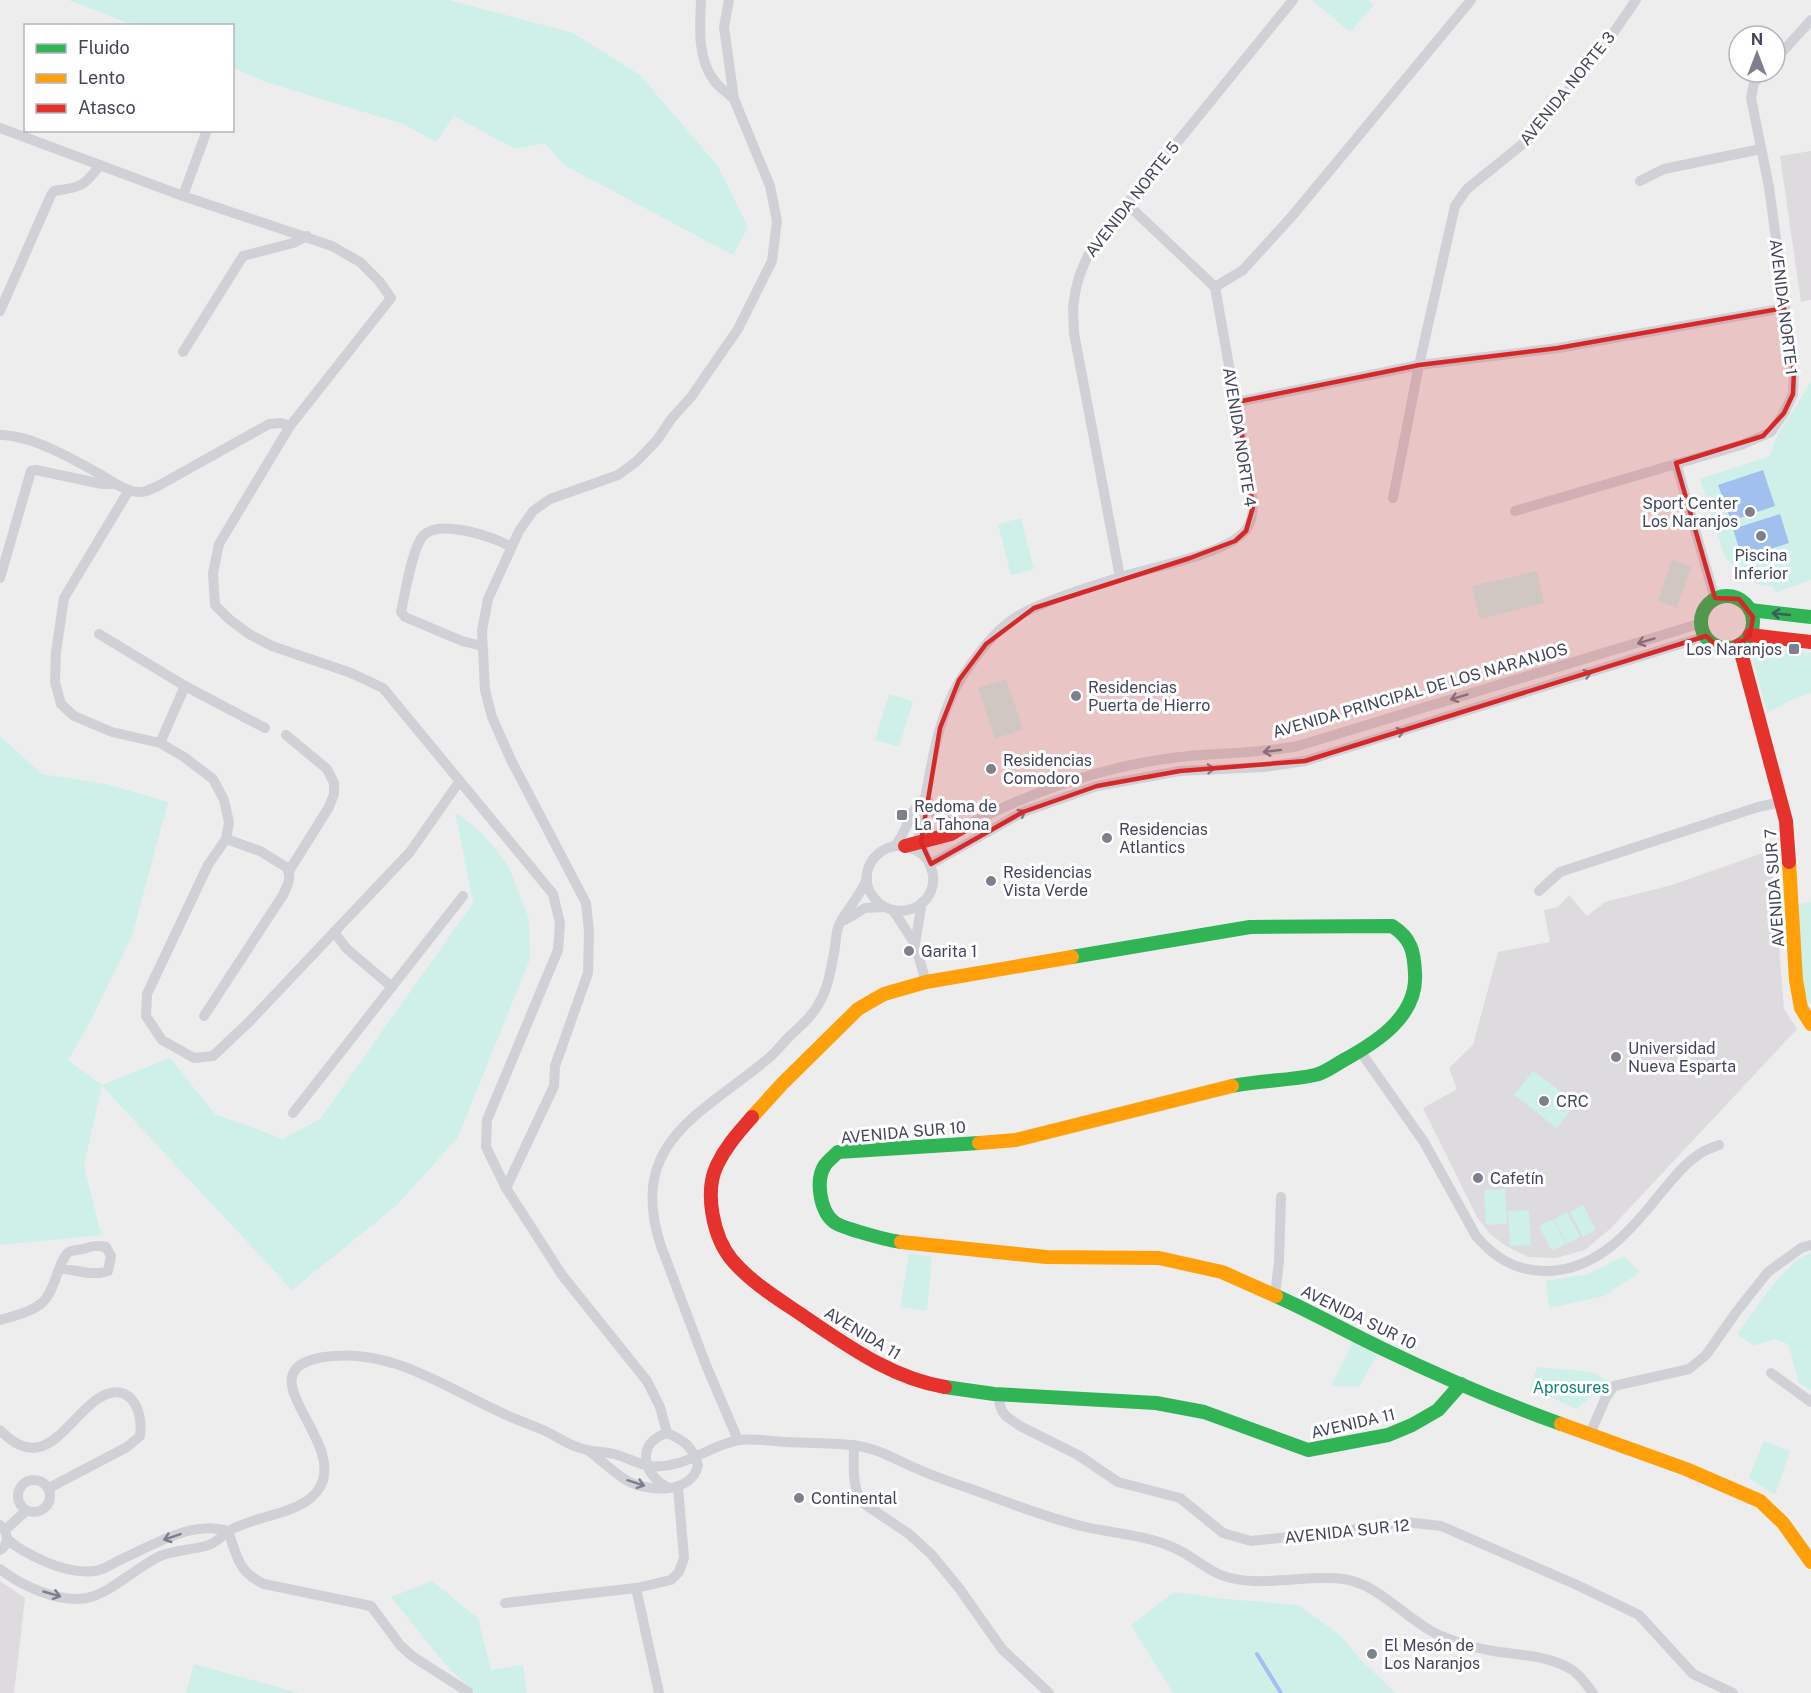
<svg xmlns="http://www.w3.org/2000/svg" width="1811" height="1693" viewBox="0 0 1811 1693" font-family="'Public Sans',sans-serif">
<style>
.education{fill:#dddbdd}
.green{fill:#cfefe9}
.water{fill:#a1c0f0}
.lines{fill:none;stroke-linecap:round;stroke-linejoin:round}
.stream{stroke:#a1c0f0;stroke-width:4}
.street{stroke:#d0d1d6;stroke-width:10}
.fast{stroke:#30b455;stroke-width:14}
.slow{stroke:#ff9f0a;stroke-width:14}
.jam{stroke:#e5322d;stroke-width:14}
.oneway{stroke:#3f5c5a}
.oneway2{stroke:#7b7e8c}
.marked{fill:#d62828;fill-opacity:0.2;stroke:#d62828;stroke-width:4.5;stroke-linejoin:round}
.poi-dot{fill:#7f808e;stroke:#fff;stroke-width:2}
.labels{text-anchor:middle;stroke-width:6;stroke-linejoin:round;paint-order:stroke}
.street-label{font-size:16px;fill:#43465b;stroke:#fff}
.poi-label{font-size:16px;fill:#43465b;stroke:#fff;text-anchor:start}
.park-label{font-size:16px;fill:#108176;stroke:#fff}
</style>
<rect width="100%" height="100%" fill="#eeeded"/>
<!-- education -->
<g class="education">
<path d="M1811,151V300L1801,302L1780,156Z"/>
<path d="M1771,850L1784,1009L1797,1029L1611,1228L1585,1250L1556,1258L1528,1257L1506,1246L1490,1234L1477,1217L1423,1108L1457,1089L1449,1068L1473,1045L1498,952L1550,942L1544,910L1558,907L1569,895L1587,916L1605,902L1672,885Z"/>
<path d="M0,1581L25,1598L14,1693H0Z"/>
</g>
<!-- green -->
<g class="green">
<path d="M68,0H449L573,33L640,75L718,166L748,227L733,255L564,165L545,143L515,149L454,116L436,142L403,124L266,82L233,68L232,26L133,25Z"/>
<path d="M1312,0H1368L1374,5L1350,32Z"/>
<path d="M1811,381V580L1775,593L1772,585L1764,586L1756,583L1736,570L1724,555L1700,479L1770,456C1776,430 1798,406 1811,381Z"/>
<path d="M1021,518L1034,569L1011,575L998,524Z"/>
<path d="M1672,560L1691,567L1677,608L1658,601Z"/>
<path d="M1537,571L1544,603L1480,619L1472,586Z"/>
<path d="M1758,647L1811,653V693L1793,699L1767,713L1752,656V651Z"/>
<path d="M1006,679L1023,729L995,739L978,688Z"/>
<path d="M889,694L913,701L899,747L875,740Z"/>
<path d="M0,736L42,774L106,784L168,802L132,936L88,1026L68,1060L102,1085L170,1058L215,1114L283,1139L320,1119L473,903L455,812L483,834L508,865L529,919L530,959L458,1137L396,1206L292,1290L102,1086L84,1165L101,1235L0,1245Z"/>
<path d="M1811,902V1003L1803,994L1795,905Z"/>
<path d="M1533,1071L1576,1103L1557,1128L1514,1095Z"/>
<path d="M1505,1189L1507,1224L1486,1225L1484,1190Z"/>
<path d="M1583,1205L1596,1230L1583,1237L1570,1212Z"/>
<path d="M1529,1210L1531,1245L1510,1246L1508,1211Z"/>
<path d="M1567,1212L1580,1237L1567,1244L1554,1219Z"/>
<path d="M1553,1219L1566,1244L1552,1251L1539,1226Z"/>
<path d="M909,1253L932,1257L927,1311L900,1307Z"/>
<path d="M1811,1253V1390L1799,1383L1788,1344L1775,1339L1754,1346L1737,1334C1753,1313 1786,1260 1811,1253Z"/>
<path d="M1624,1256L1640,1272L1604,1296L1549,1308L1546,1281L1588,1274Z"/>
<path d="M1353,1342L1377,1355L1359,1387L1331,1386Z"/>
<path d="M1537,1367L1592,1372L1608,1381L1577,1409L1530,1388Z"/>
<path d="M1764,1441L1790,1451L1775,1495L1749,1478Z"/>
<path d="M432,1581L478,1618L491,1670L523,1665L527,1693H475L445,1664L391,1597Z"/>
<path d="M1174,1592L1227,1599L1298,1605L1339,1634L1361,1660L1395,1693H1173L1131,1625Z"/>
<path d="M194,1664L299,1693H186Z"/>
</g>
<!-- water -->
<g class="water">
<path d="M1763,470L1775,506L1731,521L1718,485Z"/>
<path d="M1780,514L1789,543L1742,558L1733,529Z"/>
</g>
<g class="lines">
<!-- stream -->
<path class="stream" d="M1257,1654L1281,1693"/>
<!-- street -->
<g class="street">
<path d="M701,0C700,25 697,57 713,79C718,87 728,93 734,99"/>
<path d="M1775,60L1811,20"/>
<path d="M0,128L183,196L332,246L360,262L379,281L391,298L290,426L219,544L213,573L215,605L229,619L249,634L272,646L351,673L383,688L553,894L560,923L558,950L487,1120L486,1147L506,1188L562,1275L647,1381L660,1407L667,1433"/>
<path d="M1640,181L1664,169L1761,149"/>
<path d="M183,196L207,130"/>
<path d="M1127,204L1215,287"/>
<path d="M0,311L51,195L54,191C80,187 83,188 100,165"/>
<path d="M183,352L243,256L293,243L307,236"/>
<path d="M1237,402L1419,365L1558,348L1784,308"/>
<path d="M0,435C32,435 75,460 103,476C113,482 128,493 141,492C146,492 153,488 158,486L269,424L281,423L290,426"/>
<path d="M1676,463L1715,599"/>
<path d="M129,490L64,598L56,652L55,682L61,704L74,716L112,732L160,743L184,757L213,779L224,800L229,822L226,839L208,865L147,994L146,1016L162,1040L194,1058L213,1056L250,1021L410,852L459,782"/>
<path d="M1393,498L1419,365L1455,206L1467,189L1530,138L1605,45L1636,0"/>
<path d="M1515,511L1741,445L1771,432L1784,413L1793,394L1794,371L1769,187L1751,98L1754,83L1764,72"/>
<path d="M1120,577L1074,333C1074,322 1072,311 1074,300C1079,261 1100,233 1127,204L1293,0"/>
<path d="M0,578L31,471L36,470L102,484H114"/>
<path d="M99,634L185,686L160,743"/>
<path d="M482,646L462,641L405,617L401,612C405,594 412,548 423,536C439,518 495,537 511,547"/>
<path d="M185,686L265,728"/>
<path d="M286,735L327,769L334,783V794L329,807L289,871"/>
<path d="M926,798L938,818L963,827C1034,790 1108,764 1189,756C1225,753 1262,753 1298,746L1702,623"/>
<path d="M895,846C906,833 912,806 925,798"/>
<path d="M929,861C895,822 847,867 875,899C891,918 922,913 931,891C940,869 920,855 919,835C919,824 924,810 925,799C933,755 940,708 966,671C982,648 1001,623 1027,611C1054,598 1091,586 1121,577C1152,567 1221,555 1243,533C1253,524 1254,507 1252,495L1215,287L1243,270L1293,215L1471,0"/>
<path d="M931,864L1023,812L1097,786L1180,771L1264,767L1305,761L1706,636"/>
<path d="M1539,891L1560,872L1758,807L1781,802"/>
<path d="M893,910L915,944L926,982"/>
<path d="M845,920L865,908L884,907"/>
<path d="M334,932L347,949L392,987"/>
<path d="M915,944L922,902"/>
<path d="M204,1016L283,895C287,886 293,877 286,867L260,851L226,839"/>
<path d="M1360,1051L1424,1142L1476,1236C1494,1257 1514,1270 1542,1271C1595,1273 1630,1232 1660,1194C1671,1181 1684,1164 1698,1155C1704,1150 1712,1148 1719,1145"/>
<path d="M293,1113L463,896"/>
<path d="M506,1188L554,1086L555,1066L588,973L589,932L586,903L511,760L492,717L485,690L482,631L488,599L519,531L533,511L550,499L618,475L637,461L657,440L672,418L691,397L738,329L772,261L777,221L770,186L734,99L724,27L729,0"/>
<path d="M1275,1296L1279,1261L1281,1197"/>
<path d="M0,1320C14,1316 32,1312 43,1302C56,1289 59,1258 69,1252C73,1250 79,1250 83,1249C92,1246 97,1245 106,1247L111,1256L108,1271L100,1273H88L60,1268"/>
<path d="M1771,1373L1811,1402"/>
<path d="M997,1395L1002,1411L1007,1417L1020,1426L1078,1455L1118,1482L1180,1498L1223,1533L1251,1541L1336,1532L1405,1522L1441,1526L1577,1585L1639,1615L1693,1674L1733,1693"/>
<path d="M0,1430C43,1475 64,1424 96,1400C127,1378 144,1407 140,1436L127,1447L49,1488"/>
<path d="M1590,1434L1606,1397L1614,1386L1689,1369L1706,1355L1737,1311L1768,1272L1801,1248L1811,1245"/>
<path d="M738,1440L706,1365L661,1246C626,1141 703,1114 770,1057C778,1050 784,1041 792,1034C799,1027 808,1020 814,1011C828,993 831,969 835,947C836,940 836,932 839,925C847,908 861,896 867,878"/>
<path d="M854,1445C854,1464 851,1487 863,1503L909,1534L931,1554L959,1588L1002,1649L1049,1693"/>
<path d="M589,1451C601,1460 613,1472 626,1480C646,1492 692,1495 698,1465C692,1446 685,1441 667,1433C636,1443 642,1474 667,1487"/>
<circle cx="34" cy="1496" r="16"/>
<path d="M0,1525C8,1532 10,1544 0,1550"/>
<path d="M5,1530L26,1511"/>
<path d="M228,1531C237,1556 238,1572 264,1584L371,1606L400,1645L412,1656L468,1692"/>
<path d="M7,1539C18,1549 32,1556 46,1562C62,1569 78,1573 95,1571C104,1570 112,1564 120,1560C154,1545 191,1520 228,1531"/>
<path d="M0,1569C21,1586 59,1603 87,1598C109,1594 137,1567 160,1556C175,1550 190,1550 206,1546C217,1543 220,1537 229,1531C253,1515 305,1515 320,1487C347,1440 241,1370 324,1357C390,1347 443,1386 500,1412C514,1419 529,1424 543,1430C555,1435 565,1443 577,1447C589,1452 602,1451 614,1454C626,1457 638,1464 649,1466C684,1470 709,1445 739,1440C753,1438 771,1441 786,1442C807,1443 830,1443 851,1445C875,1447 892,1458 913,1467C933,1476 953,1483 974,1490C1009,1503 1045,1517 1081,1526C1110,1533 1146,1535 1172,1547C1190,1554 1204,1568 1221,1575C1255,1589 1306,1574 1343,1579C1380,1584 1406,1620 1439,1635C1456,1642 1475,1648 1493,1651C1517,1655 1545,1655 1567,1667C1578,1672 1585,1683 1593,1693"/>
<path d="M636,1588L659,1693"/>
<path d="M505,1603L636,1588L671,1580L679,1572L684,1558L678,1487"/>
</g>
<!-- fast -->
<g class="fast">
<circle cx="1727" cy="622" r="26"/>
<path d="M1750,610L1811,617"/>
<path d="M1072,957L1250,927L1392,926C1411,938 1414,951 1415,973C1418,1016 1377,1042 1344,1060C1335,1065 1325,1073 1315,1075C1288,1081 1260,1080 1232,1086"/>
<path d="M901,1242C891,1241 841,1228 834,1222C820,1211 815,1180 825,1165C828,1161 834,1156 838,1152L979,1143"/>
<path d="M1276,1296C1312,1312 1347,1332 1383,1349C1441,1377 1500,1402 1561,1424"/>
<path d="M945,1387L994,1394L1156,1403L1204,1412L1308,1450L1388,1435L1412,1425L1438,1410L1461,1384"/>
</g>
<!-- slow -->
<g class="slow">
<path d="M1789,862L1796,980L1801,1008L1811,1024"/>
<path d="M752,1117L782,1084L858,1009L884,994L926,982L1072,957"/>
<path d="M979,1143L1016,1140L1232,1086"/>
<path d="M901,1242L1046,1257L1159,1258L1222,1272L1276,1296"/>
<path d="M1561,1424L1686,1469L1760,1501L1783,1523L1811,1562"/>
</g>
<!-- jam -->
<g class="jam">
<path d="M1750,635L1811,642"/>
<path d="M1739,645L1786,821L1789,862"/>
<path d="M905,846L951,834L963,827"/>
<path d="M752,1117C739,1132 726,1146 717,1165C704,1192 713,1237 732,1260C754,1286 787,1304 815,1324C855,1351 896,1379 945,1387"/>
</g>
</g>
<!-- one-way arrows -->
<defs><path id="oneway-shaft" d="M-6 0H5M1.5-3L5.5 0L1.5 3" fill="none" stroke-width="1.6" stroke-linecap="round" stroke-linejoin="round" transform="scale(1.5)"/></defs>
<use class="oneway" href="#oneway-shaft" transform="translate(1781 614) rotate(-174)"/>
<g class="oneway2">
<use href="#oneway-shaft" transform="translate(1646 641) rotate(163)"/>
<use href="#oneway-shaft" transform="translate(1583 675) rotate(-17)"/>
<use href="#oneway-shaft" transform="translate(1459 697) rotate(163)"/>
<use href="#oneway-shaft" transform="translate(1396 733) rotate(-17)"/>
<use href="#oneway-shaft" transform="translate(1272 751) rotate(173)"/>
<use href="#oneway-shaft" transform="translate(1206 769) rotate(-3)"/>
<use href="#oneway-shaft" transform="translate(1018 815) rotate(-30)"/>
<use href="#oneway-shaft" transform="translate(636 1483) rotate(18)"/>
<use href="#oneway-shaft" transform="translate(172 1537) rotate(161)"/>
<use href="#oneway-shaft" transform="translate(52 1594) rotate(16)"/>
</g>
<!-- marked area -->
<path class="marked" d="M1784,308L1794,371L1793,394L1784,413L1763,436L1676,463L1715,598L1739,599L1753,617L1750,635L1739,645L1717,646L1706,636L1305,761L1180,771L1097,786L1023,812L931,864L921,842L940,728L959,680L986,644L1034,608L1190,558L1235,541L1246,531L1253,507L1237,402L1419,365L1558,348Z"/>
<!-- markers -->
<g class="poi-dot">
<circle cx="1750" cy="512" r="6"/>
<circle cx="1761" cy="536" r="6"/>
<rect x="1788" y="643" width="12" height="12" rx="3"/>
<circle cx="1076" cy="696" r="6"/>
<circle cx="991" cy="769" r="6"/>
<rect x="896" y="809" width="12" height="12" rx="3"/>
<circle cx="1107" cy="838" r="6"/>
<circle cx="991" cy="881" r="6"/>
<circle cx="909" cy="951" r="6"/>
<circle cx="1616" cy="1057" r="6"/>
<circle cx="1544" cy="1101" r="6"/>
<circle cx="1478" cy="1178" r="6"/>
<circle cx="799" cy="1498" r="6"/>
<circle cx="1372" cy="1654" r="6"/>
</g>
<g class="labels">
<!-- street labels -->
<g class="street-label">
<text transform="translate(1567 88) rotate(-51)" y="6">AVENIDA NORTE 3</text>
<text transform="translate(1132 199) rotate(-52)" y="6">AVENIDA NORTE 5</text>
<text transform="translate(1784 307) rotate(83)" y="6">AVENIDA NORTE 1</text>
<text transform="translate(1240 437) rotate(81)" y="6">AVENIDA NORTE 4</text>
<text transform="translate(1420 690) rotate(-16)" y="6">AVENIDA PRINCIPAL DE LOS NARANJOS</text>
<text transform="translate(1774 888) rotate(-94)" y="6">AVENIDA SUR 7</text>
<text transform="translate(903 1132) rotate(-5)" y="6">AVENIDA SUR 10</text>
<text transform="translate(1359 1317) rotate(26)" y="6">AVENIDA SUR 10</text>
<text transform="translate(863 1333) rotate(31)" y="6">AVENIDA 11</text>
<text transform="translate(1353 1423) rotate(-13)" y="6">AVENIDA 11</text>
<text transform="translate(1347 1531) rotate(-6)" y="6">AVENIDA SUR 12</text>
</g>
<!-- poi labels -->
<g class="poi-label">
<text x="1738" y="509" text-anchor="end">Sport Center<tspan x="1738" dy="18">Los Naranjos</tspan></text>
<text x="1761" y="561" text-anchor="middle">Piscina<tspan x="1761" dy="18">Inferior</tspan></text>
<text x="1782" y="655" text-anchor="end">Los Naranjos</text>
<text x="1088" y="693">Residencias<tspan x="1088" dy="18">Puerta de Hierro</tspan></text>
<text x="1003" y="766">Residencias<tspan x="1003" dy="18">Comodoro</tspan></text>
<text x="914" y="812">Redoma de<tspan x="914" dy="18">La Tahona</tspan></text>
<text x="1119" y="835">Residencias<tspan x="1119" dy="18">Atlantics</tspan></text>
<text x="1003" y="878">Residencias<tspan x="1003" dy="18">Vista Verde</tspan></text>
<text x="921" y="957">Garita 1</text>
<text x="1628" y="1054">Universidad<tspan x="1628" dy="18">Nueva Esparta</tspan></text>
<text x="1556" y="1107">CRC</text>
<text x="1490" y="1184">Cafetín</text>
<text x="811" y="1504">Continental</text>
<text x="1384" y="1651">El Mesón de<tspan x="1384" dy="18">Los Naranjos</tspan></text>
</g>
<!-- park labels -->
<g class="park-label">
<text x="1571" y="1393">Aprosures</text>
</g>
</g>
<!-- legend -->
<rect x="24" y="24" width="210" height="108" fill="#ffffff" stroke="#b4b5bd" stroke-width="1.5"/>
<rect x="36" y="44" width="30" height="9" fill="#30b455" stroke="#b4b5bd" stroke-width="1.5"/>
<text x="78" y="54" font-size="18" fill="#43465b">Fluido</text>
<rect x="36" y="74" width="30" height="9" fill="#ff9f0a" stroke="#b4b5bd" stroke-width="1.5"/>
<text x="78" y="84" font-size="18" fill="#43465b">Lento</text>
<rect x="36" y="104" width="30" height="9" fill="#e5322d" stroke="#b4b5bd" stroke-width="1.5"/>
<text x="78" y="114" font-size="18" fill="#43465b">Atasco</text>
<!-- north arrow -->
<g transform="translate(1757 54)"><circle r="28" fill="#ffffff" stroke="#b4b5bd" stroke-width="1.5"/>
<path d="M0-4.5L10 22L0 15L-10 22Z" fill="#7f808e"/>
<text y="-9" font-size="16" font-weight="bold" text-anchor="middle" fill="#43465b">N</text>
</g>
</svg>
